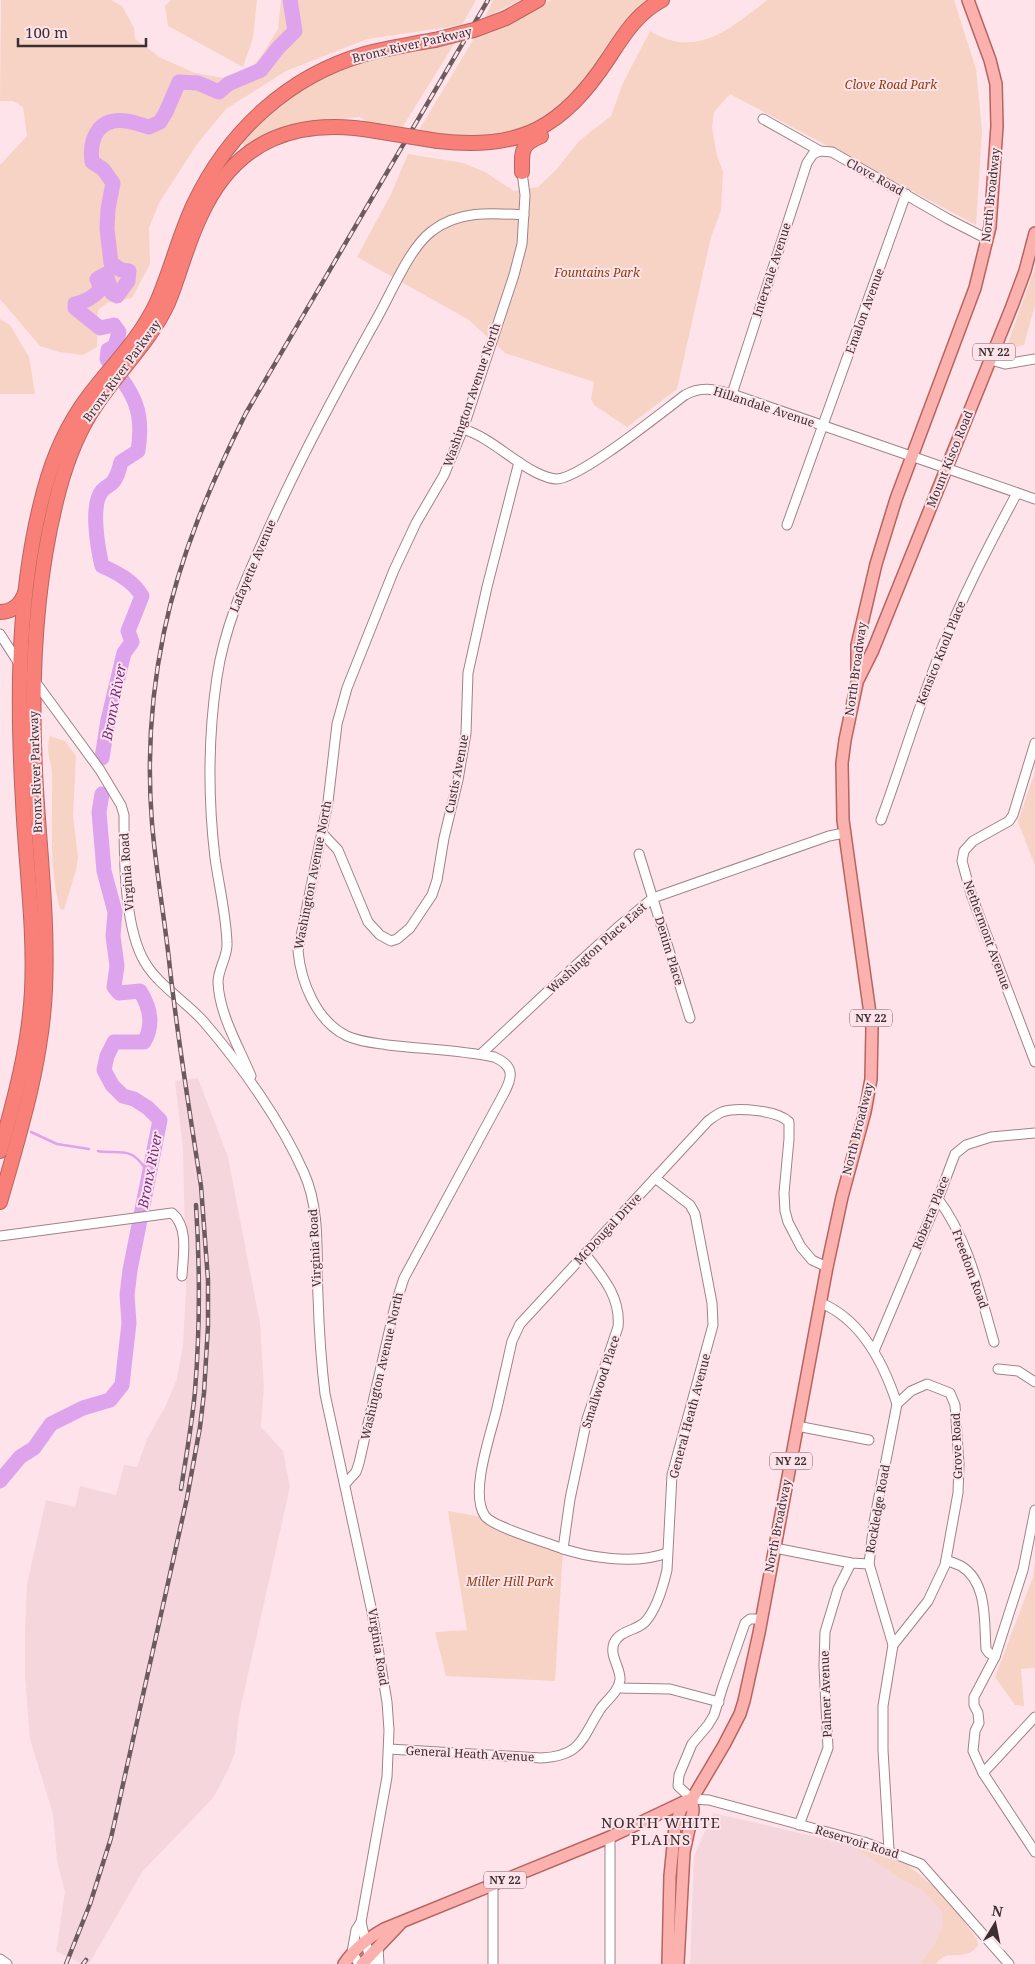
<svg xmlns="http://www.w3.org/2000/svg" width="1035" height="1964" viewBox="0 0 1035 1964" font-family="'Noto Serif',serif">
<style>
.built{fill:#f6d6dd}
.green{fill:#f6d3c4}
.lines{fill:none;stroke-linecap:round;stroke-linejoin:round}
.stream{stroke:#dea3ed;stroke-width:2.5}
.river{stroke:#dea3ed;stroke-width:15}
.minor-casing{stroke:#a08289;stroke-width:11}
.major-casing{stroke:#b76360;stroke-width:14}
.highway-casing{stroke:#b76360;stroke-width:16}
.minor{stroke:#fff;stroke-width:9}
.major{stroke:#fbb2af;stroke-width:11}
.highway{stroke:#f97f79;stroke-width:14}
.rail-casing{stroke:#6b5b5f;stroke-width:4.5}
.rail{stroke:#fee4ea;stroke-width:2.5;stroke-dasharray:8;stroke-linecap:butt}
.highway-bridge-casing{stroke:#b76360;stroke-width:16;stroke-linecap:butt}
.highway-bridge{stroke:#f97f79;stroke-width:14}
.labels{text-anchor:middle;stroke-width:4;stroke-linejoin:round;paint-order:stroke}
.shield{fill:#fee4ea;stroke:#766569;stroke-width:1}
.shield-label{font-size:11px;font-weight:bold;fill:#3c2f32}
.street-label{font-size:12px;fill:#3c2f32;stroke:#fee4ea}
.park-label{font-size:12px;font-style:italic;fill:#8a3c0c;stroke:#fee4ea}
.water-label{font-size:14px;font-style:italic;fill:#732d84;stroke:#fee4ea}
.quarter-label{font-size:15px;letter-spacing:1px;fill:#3c2f32;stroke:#fee4ea}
</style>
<rect width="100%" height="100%" fill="#fee4ea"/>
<!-- built -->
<g class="built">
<path d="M198,1078L228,1157L260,1323L264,1386L261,1427L283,1451L290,1487L239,1715L235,1753L228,1770L213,1798L142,1872L89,1964H82L56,1951L65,1892L57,1861L53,1814L30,1739L25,1676V1630L27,1584L46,1500L75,1507L80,1486L116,1495L124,1465L137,1467L147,1439L165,1407L177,1379L183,1345L186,1288L183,1149L175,1081Z"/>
<path d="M713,1813L851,1845L899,1878L923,1891L941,1911L943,1924L935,1943L920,1964H690L694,1856Z"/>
</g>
<!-- green -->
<g class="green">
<path d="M1,0H111L122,6L134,28L135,39L161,58L195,73L224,78L250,70L262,55L278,29L281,0H476L462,25L367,39L286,71L226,109L197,144L159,203L149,228L150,264L132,298L107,303L98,310L97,347L83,355L59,352L40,346L0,299V165L27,136L23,107L13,101H0Z"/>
<path d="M171,0H257L253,38L243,67L168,26L165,6Z"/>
<path d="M493,0H520L485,18Z"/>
<path d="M551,0H652L573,98L543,122L513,133L478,139L419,130L476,35C504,28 527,15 551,0Z"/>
<path d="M767,0H954L976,69L982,130L976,225L730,94L714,112L712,128L717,156L723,171L721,211L711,237L677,389L627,427L594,405L591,399L594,382L505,353L469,320L357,257L391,194L408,154L463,163L485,172L514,191L538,187L556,170L579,141L611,116L623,83L650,31C686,53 715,40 745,17C753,11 761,6 767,0Z"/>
<path d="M456,41L402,128L369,123L360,117L300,123L272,132L247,147L242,143L243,138L299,89L335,73L371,59Z"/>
<path d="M1035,267V305L1024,345L1006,349Z"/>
<path d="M0,319L10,325L29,357L35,394H0Z"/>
<path d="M50,736L65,741L76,756L73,816L78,858L76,870L64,910L60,909C48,865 53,819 52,774C51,760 45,750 50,736Z"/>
<path d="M1035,771V866L1018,822Z"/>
<path d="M448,1511L488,1518L563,1549L555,1681L446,1676L435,1632L467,1630Z"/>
<path d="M1035,1563V1668L1021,1669L1024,1706L1015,1705L995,1677L1033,1577Z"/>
<path d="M851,1845L908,1865L945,1896L977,1939L978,1946C962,1964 949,1946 936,1964H920L935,1943L943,1924L941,1911L923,1891L899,1878Z"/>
</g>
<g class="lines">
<!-- stream -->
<g class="stream">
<path d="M31,1132L57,1144L89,1149"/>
<path d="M98,1151C109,1154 126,1149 135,1157C140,1160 144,1168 149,1172"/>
</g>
<!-- river -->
<g class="river">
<path d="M102,758L108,720L124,653L132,642L128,631L142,596C133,581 118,573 102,566C98,549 90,505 102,491C104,488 108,486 111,484C117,479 119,470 121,462L138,451C145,407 132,393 107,359L108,350L115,346L119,332L114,325L100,328L75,308V304C87,301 93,297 101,289L97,279L106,274L112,293L117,296L128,281L129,271L121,270L111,263L107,229L108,209L113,183L103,169L92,162C89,139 98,117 126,121C134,122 142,125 149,127L160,122L166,112L179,82L198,83L219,92L228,84L261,70L278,48L295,31L290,0"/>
<path d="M0,1481L20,1457L34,1448L51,1424L83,1408L110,1400L122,1385L129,1323L127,1295L130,1270L160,1120L148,1108L134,1099L123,1096L112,1085L104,1070L107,1056L114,1042H144C154,1025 150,1007 140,991L119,993L114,987L117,966L113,936L115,912L104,871L99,812L102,794"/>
</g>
<!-- minor casing -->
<g class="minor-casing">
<g id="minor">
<path d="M763,119L820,151L832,152L948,219L987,239"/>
<path d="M991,360L1005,364L1035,359"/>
<path d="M732,394L807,163L813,154L820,151"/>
<path d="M463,429C489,437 510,459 535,472C541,475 550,479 557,479C581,478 662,412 685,395C701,386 714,389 732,394L1035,499"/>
<path d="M787,525L906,194"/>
<path d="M0,634L20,665"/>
<path d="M34,680L100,770L121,805L124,815C124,855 124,921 142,957C155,984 185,1000 204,1022C241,1065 281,1121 304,1173C321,1211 316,1256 318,1296C319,1329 321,1361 325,1394L372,1612L387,1702L389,1730L387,1777L361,1922L356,1930L352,1952L359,1964"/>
<path d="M1035,743L1013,815L1009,821L973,841L964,851L962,861L971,894L1035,1062"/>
<path d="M881,820C901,766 917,711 938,658C960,601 988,547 1017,493"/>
<path d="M322,833L338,850L368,922L380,935L391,941L397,939L410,928L432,895L437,880L444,838L458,780L466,733L468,673L487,587L519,462"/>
<path d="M639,854L690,1018"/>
<path d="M481,1054L564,976L618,927L653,898L829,836L844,833"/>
<path d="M251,1076C239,1047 219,1014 218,982C218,969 228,956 227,943C226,914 219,886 215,858C208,798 208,737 217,677C224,629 244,583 264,539C297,464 336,392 376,320C391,294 409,248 432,231C459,210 493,213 524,215"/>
<path d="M938,1199C969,1240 980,1294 994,1342"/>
<path d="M0,1236L172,1213C189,1227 183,1256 182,1276"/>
<path d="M821,1303C862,1320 884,1364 897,1404L874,1522L869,1564L893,1645L883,1706V1750L889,1850"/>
<path d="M874,1351L938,1199L955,1154L966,1145L991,1137L1035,1133"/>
<path d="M998,1369L1018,1371L1035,1382"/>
<path d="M797,1426L869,1440"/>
<path d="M345,1484L356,1472L359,1463L395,1306L404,1278L503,1095C513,1077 515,1066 494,1057C460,1050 423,1049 388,1045C375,1043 360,1042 347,1036C316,1021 301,982 298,951L328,802L337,724L347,688L394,570L416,523L444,475L463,429L514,275L522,244L525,195L522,172"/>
<path d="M1035,1510L1023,1570L995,1657L974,1697V1705L978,1713L979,1723L975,1731L973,1751L983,1773L1035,1852"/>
<path d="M775,1548L851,1563L869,1564"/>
<path d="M563,1549L570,1499L587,1419L618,1327C621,1297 602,1276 585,1254"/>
<path d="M667,1553C635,1565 587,1558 555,1546C541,1541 492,1526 485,1516C469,1493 491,1434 497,1408C502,1386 507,1363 512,1341L520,1324L708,1121C712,1118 717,1114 722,1112C737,1107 777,1110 789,1122V1139L784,1193L785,1211L788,1222L801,1247L812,1260L827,1267"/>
<path d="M946,1560C951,1562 957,1564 961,1566C988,1582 984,1622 986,1649L989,1653L995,1657"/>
<path d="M761,1619H750L745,1623L723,1686L714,1715L708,1725L692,1744L679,1775L678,1786L692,1799L709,1800L864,1842L921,1864L1009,1964"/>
<path d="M893,1645L928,1601L945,1565L958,1493L959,1464L955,1405L950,1393L927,1384L911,1391L897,1404"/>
<path d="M618,1688L670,1689L719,1702"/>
<path d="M389,1749L541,1758C583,1756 582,1737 601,1708C608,1699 618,1692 620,1680C621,1668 609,1656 614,1643C620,1630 636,1631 645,1622C657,1609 663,1587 667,1570L672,1475L713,1325L712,1303L695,1214L690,1205L655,1178"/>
<path d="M983,1773L1035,1717"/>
<path d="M799,1825L828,1748L824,1666L825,1632L838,1589L851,1563"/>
<path d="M610,1837V1964"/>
<path d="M493,1885V1964"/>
<path d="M361,1922L371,1964"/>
<path d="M378,1947L379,1964"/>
<path d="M0,1959L7,1964"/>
</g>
</g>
<!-- major casing -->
<g class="major-casing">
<g id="major">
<path d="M858,680L873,650L1012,306L1025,271L1035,233"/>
<path d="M344,1964C354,1949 368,1938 384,1929L610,1837L688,1800"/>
<path d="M362,1964L400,1924"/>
<path d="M668,1964L670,1876L675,1826L681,1809L692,1799L724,1745L740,1714L744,1701L759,1633L827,1267L842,1197L865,1112L871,1079L872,1028L843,820L842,763L845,740L857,683V645L876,564L896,499L975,288L990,227L997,126L996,84L990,60L968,0"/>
<path d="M678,1964L684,1852L693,1811L692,1799"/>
</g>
</g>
<!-- highway casing -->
<g class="highway-casing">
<g id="highway">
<path d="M506,18L538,0"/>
<path d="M438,141C521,151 563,127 608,59C623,36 637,13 662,0"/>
<path d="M522,172C522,151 520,145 541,136"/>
<path d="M0,612C13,612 21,604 25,593"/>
<path d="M0,1151C15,1098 29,1046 32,991C35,928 26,865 23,802C17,699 17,591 44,491C53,457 67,425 88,397C112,365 140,339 157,302C171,270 179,236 194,204C228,132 288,76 365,54C388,48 412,44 435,40"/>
<path d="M0,1202C20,1132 42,1062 45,989C48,922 40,855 36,789C30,690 33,587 59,490C67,460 78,431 96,405C119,370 150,342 168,303C180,274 187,243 201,215C236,139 297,117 376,131"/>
</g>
</g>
<!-- minor -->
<use href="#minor" class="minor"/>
<!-- major -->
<use href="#major" class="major"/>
<!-- highway -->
<use href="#highway" class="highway"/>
<!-- rail casing -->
<g class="rail-casing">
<g id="rail">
<path d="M181,1489C186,1457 192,1424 195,1391C200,1329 200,1267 196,1205"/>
<path d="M66,1964L90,1904L111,1838L187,1498L200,1427L204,1393L208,1326V1280L201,1186C190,1114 178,1041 170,969C165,920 156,872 152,823C147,760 151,694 164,632C180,555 211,483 246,413L488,0"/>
<path d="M83,1964L86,1960"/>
</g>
</g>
<!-- rail -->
<use href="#rail" class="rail"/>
<!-- highway-bridge casing -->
<g class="highway-bridge-casing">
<g id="highway-bridge">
<path d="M435,40L474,30L506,18"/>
<path d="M376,131L438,141"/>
</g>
</g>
<!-- highway-bridge -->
<use href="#highway-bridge" class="highway-bridge"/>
</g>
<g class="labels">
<!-- shield labels -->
<g class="shield">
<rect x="973" y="343.5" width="42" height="17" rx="4"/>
<rect x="850" y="1009.5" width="42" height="17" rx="4"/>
<rect x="770" y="1452.5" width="42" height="17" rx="4"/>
<rect x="484" y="1871.5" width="42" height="17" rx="4"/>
</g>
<g class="shield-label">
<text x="994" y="356">NY 22</text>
<text x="871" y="1022">NY 22</text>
<text x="791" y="1465">NY 22</text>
<text x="505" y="1884">NY 22</text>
</g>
<!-- street labels -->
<g class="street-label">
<text transform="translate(412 45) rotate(-13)" y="4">Bronx River Parkway</text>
<text transform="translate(875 177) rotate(29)" y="4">Clove Road</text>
<text transform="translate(991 195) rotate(-84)" y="4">North Broadway</text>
<text transform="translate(772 270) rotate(-72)" y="4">Intervale Avenue</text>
<text transform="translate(865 311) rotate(-70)" y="4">Emalon Avenue</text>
<text transform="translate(122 371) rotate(-54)" y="4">Bronx River Parkway</text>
<text transform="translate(472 395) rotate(-71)" y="4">Washington Avenue North</text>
<text transform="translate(764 407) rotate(18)" y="4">Hillandale Avenue</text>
<text transform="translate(950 459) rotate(-68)" y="4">Mount Kisco Road</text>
<text transform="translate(253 566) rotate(-67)" y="4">Lafayette Avenue</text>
<text transform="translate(941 653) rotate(-68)" y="4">Kensico Knoll Place</text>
<text transform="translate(856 669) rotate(-82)" y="4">North Broadway</text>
<text transform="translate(36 772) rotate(-92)" y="4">Bronx River Parkway</text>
<text transform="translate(457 774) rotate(-79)" y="4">Custis Avenue</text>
<text transform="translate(127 872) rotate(-94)" y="4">Virginia Road</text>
<text transform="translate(313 875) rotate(-79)" y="4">Washington Avenue North</text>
<text transform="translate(987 935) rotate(70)" y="4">Nethermont Avenue</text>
<text transform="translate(597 948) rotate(-42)" y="4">Washington Place East</text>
<text transform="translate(669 951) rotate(73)" y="4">Denim Place</text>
<text transform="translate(858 1129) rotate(-76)" y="4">North Broadway</text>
<text transform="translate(931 1213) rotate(-68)" y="4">Roberta Place</text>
<text transform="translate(608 1229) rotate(-47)" y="4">McDougal Drive</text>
<text transform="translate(315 1248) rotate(-93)" y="4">Virginia Road</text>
<text transform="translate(970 1269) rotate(70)" y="4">Freedom Road</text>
<text transform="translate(382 1366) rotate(-77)" y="4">Washington Avenue North</text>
<text transform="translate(601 1382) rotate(-72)" y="4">Smallwood Place</text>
<text transform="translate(690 1416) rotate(-75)" y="4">General Heath Avenue</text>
<text transform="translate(957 1446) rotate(-92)" y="4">Grove Road</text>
<text transform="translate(878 1509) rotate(-80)" y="4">Rockledge Road</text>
<text transform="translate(778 1526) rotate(-79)" y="4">North Broadway</text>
<text transform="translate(378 1647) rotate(81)" y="4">Virginia Road</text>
<text transform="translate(826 1694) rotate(-92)" y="4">Palmer Avenue</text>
<text transform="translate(470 1754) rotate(3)" y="4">General Heath Avenue</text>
<text transform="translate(857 1842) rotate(17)" y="4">Reservoir Road</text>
</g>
<!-- park labels -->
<g class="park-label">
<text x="891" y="89">Clove Road Park</text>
<text x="597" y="277">Fountains Park</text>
<text x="510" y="1586">Miller Hill Park</text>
</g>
<!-- water labels -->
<g class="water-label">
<text transform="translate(114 702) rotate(-79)" y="5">Bronx River</text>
<text transform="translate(150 1170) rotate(-79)" y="5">Bronx River</text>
</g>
<!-- quarter labels -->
<g class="quarter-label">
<text x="661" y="1828">NORTH WHITE<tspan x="661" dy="17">PLAINS</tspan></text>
</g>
</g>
<!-- north arrow -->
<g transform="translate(995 1924) rotate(10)" stroke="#fee4ea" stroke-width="4" paint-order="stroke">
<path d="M0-4L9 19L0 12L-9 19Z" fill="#3c2f32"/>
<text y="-8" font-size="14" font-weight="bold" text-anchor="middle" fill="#3c2f32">N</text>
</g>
<!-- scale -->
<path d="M18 38v8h128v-8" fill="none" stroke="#3c2f32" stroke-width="2.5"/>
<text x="25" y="38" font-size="15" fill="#3c2f32" stroke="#fee4ea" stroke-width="4" paint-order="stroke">100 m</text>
</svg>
